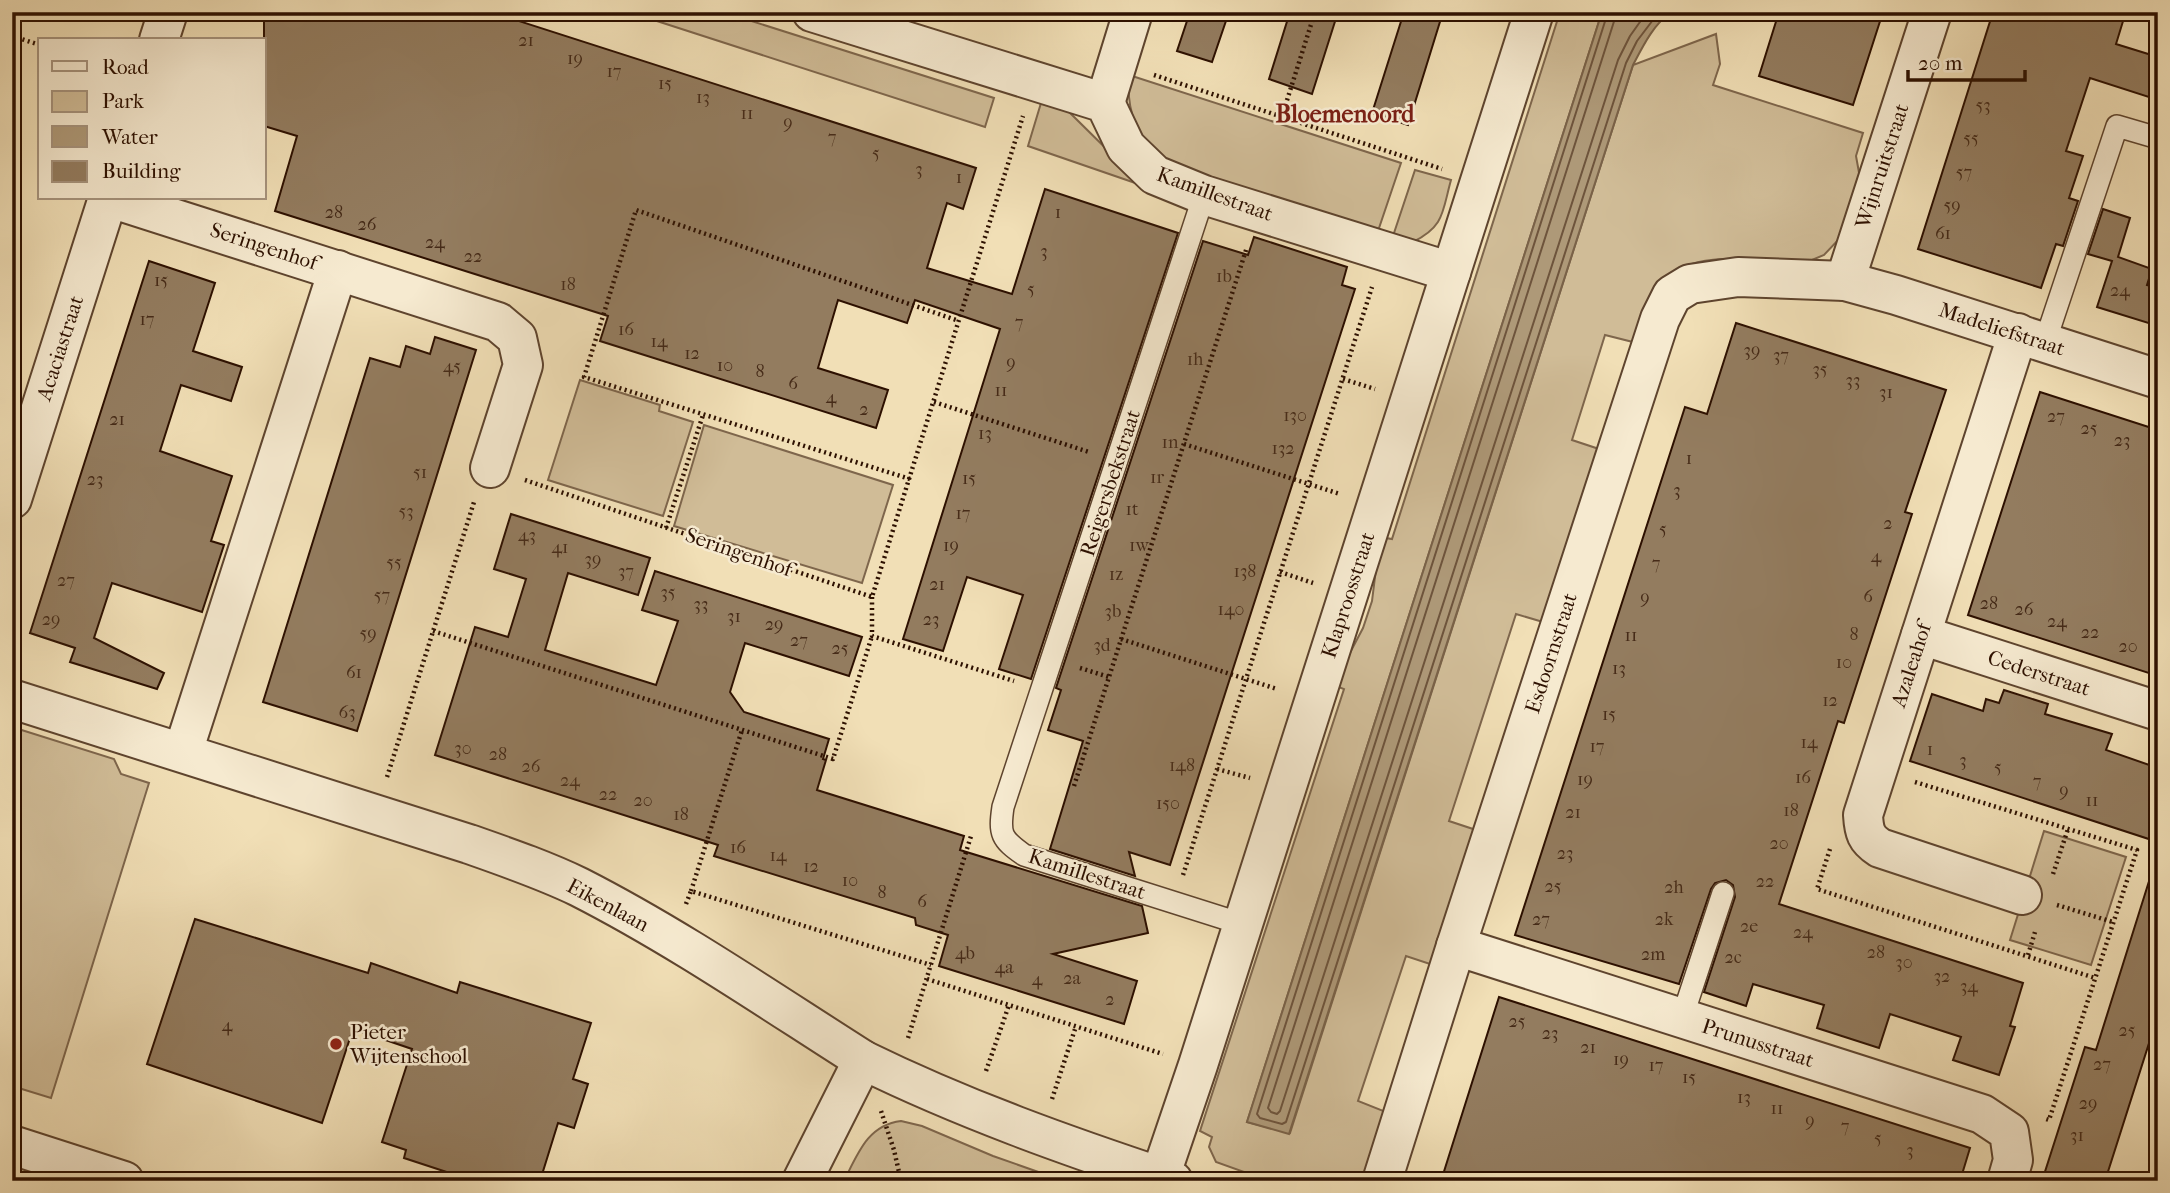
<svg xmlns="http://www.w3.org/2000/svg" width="2170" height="1193" viewBox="0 0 2170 1193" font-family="'IM FELL French Canon',serif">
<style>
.green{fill:#d0bc97;stroke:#7e664c;stroke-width:2}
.water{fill:#ae9978;stroke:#7a6248;stroke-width:2}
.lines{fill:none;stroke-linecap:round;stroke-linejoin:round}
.shore{stroke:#6e543c;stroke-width:2}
.building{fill:#937c5f;stroke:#2d1000;stroke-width:2}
.service-casing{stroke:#5e442e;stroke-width:24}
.minor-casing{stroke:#5e442e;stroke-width:42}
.path{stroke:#2d1000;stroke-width:4.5;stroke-dasharray:2 3.5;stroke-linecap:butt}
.service{stroke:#f6ead0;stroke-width:21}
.minor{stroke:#f6ead0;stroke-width:38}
.poi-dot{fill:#8f2418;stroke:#f6ead0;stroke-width:2.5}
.labels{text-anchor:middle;stroke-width:5;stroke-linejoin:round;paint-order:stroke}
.number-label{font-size:18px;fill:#462b18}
.street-label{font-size:21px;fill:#2d1000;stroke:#f6ead0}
.poi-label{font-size:21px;fill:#2d1000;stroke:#f6ead0;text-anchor:start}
.quarter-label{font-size:24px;font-weight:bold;fill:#7a1f14;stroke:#f6ead0}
</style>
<rect width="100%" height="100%" fill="#f1dfb6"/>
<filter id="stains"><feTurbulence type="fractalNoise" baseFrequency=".00286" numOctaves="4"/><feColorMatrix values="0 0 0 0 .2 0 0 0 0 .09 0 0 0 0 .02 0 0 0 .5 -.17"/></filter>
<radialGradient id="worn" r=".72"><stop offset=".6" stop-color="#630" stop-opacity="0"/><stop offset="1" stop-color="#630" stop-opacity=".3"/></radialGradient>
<!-- green -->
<g class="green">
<path d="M629,12H723L994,98L985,127Z"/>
<path d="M1560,12H1602L1247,1122L1290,1133L1633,65L1716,34L1720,64L1713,85L1863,133L1856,156L1860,178L1842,236L1824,255L1812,260L1800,261C1761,261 1694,249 1665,279C1655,289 1641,327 1633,342L1605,335L1572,440L1599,449L1543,622L1516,614L1449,821L1476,830L1433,965L1406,956L1358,1101L1386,1112L1366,1181H1269L1216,1162L1209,1147L1212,1137L1200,1131L1344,689L1333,685L1363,628L1372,601L1380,537L1392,539Z"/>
<path d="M1129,75L1401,163L1378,231L1167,163C1137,135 1126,116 1129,75Z"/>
<path d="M1041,103L1068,111L1144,186L1028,146Z"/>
<path d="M1415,170L1451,180C1442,212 1445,226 1413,242L1393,236Z"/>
<path d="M580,380L660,405L659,411L693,422L663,516L548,480Z"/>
<path d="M704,425L893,485L862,583L674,526Z"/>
<path d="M12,727L114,759L121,774L149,783L51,1098L12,1086Z"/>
<path d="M2044,831L2126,857L2091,965L2010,940Z"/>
<path d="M901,1121L922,1126L993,1156L1064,1181H844C858,1153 868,1125 901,1121Z"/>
</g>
<!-- water -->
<path class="water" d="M1602,12H1671C1653,25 1643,46 1633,65L1289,1134L1247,1122Z"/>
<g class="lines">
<!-- shore -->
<g class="shore">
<path d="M1608,12L1257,1114L1260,1118L1282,1124L1286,1122L1626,63L1637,41L1659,12"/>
<path d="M1617,12L1268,1108L1271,1112L1277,1114L1280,1111L1618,60L1630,36L1647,12"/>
</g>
</g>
<!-- building -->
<g class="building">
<path d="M264,12H491L976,168L963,209L947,203L927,268L1012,294L1045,189L1178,233L1031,679L999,669L1023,595L967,577L943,651L903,639L1000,329L915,300L907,323L838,300L818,368L888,390L876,428L600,341L608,316L275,211L297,136L264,126Z"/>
<path d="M1190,12H1229L1212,62L1177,51Z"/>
<path d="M1290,12H1338L1312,94L1269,79Z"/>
<path d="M1404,12H1443L1408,125L1372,113Z"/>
<path d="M1779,12H1883L1853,105L1759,76Z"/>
<path d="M1993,12H2106L2124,18L2116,44L2158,57V100L2090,78L2066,151L2083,156L2069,198L2078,201L2063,246L2056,244L2041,288L1918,249Z"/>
<path d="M2103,209L2130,218L2118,257L2152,269L2147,285L2158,288V326L2097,307L2112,261L2088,254Z"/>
<path d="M1254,237L1347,267L1342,285L1355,289L1170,865L1129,852L1135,876L1050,849L1083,741L1048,730L1061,690L1056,688L1203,241L1248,255Z"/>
<path d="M149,261L215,283L193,351L242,367L231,401L181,385L160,451L232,476L211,541L224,545L202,612L112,583L94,638L164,673L157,689L70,662L75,648L30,633Z"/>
<path d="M1736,323L1946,390L1905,512L1912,514L1844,723L1838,721L1779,904L2023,983L2010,1026L2015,1027L1999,1075L1953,1060L1961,1037L1890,1014L1879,1048L1817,1028L1824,1005L1753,984L1746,1006L1704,992L1735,897L1733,885L1726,880L1715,883L1711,889L1679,984L1515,935L1685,407L1707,414Z"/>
<path d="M435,337L476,350L357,731L263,702L370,358L400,367L406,346L430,354Z"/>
<path d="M2040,392L2158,430V676L1968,615Z"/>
<path d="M511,514L650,558L638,595L568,573L545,650L656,685L678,621L642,610L655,571L862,637L849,676L745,643L730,692L744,712L829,739L823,759L826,760L817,790L964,836L960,850L1142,906L1148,933L1053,954L1137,981L1124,1024L939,966L948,935L916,925L915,918L714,856L718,845L435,755L475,627L508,637L526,579L494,569Z"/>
<path d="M2004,690L2048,704L2045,714L2112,734L2106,750L2158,768V842L1910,761L1932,694L1983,711L1986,699L1999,703Z"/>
<path d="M2150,878L2158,879V1015L2105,1181H2042L2085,1047L2096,1050Z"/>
<path d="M195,919L368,973L371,963L457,993L460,982L591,1023L573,1079L588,1084L574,1128L558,1123L540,1181H474L404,1158L406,1150L382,1142L412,1049L353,1029L322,1123L147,1064Z"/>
<path d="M1499,997L1970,1148L1960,1181H1441Z"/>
</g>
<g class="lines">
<!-- service casing -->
<g class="service-casing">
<g id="service">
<path d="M1204,195L1003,807C999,834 1001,839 1024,855L1242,924"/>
<path d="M2045,342L2117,126L2158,138"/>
<path d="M1682,1018L1723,893"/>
</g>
</g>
<!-- minor casing -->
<g class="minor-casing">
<g id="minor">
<path d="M812,12L1105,103L1126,147L1155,175L1204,195L1451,272"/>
<path d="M159,40L168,12"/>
<path d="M1105,103L1133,12"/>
<path d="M110,198L498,322L517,338L523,365L490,468"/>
<path d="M1845,281L1932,12"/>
<path d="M2018,333L1863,815C1864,832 1866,839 1880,848L2022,895"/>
<path d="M12,499L108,198"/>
<path d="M1921,635L2158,711"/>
<path d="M12,699L469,844C506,857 544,870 579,887C677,937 770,1001 863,1060C963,1109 1067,1146 1173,1181"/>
<path d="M183,752L338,270"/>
<path d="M1456,946L1982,1114L2009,1132L2013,1160L2007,1181"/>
<path d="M12,1145L124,1181"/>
<path d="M1160,1177L1198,1065L1534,12"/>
<path d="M802,1181L863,1060"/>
<path d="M1382,1181L1456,946L1660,319L1672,295L1690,284L1738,277L1845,281L1896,295L2158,379"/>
</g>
</g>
<!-- path -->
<g class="path">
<path d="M12,36L40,45"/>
<path d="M1154,75L1442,169"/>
<path d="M1282,116L1315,12"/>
<path d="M1343,379L1375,389"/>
<path d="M934,402L1089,452"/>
<path d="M1184,444L1340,494"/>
<path d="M910,479L584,377L636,210L959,321"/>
<path d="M525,480L872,597L1023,116"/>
<path d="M666,528L703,415"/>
<path d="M1280,572L1313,583"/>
<path d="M872,597V636L1014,681"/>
<path d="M433,631L833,759L872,636"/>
<path d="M1121,639L1277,689"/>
<path d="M1080,668L1109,677"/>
<path d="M1217,769L1250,778"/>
<path d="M387,777L474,502"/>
<path d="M1915,782L2137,850L2049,1120L2046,1119"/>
<path d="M1074,786L1247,247"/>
<path d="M1830,849L1817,889L2095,978"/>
<path d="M2053,874L2068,829"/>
<path d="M1183,875L1372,287"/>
<path d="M691,891L742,730"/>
<path d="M686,904L691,891L931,965"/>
<path d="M2057,905L2113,922"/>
<path d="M2028,955L2035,932"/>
<path d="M927,979L1163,1054"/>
<path d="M908,1038L971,836"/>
<path d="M986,1071L1009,1005"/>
<path d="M1052,1099L1076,1026"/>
<path d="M881,1111L894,1150L901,1181"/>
</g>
<!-- service -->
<use href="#service" class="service"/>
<!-- minor -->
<use href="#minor" class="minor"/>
</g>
<!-- markers -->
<circle class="poi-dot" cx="336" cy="1044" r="7"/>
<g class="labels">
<!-- number labels -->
<g class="number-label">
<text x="526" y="46">21</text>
<text x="575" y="64">19</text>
<text x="614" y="77">17</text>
<text x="665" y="89">15</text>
<text x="703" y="103">13</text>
<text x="1983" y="111">53</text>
<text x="747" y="119">11</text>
<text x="788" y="128">9</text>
<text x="832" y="143">7</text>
<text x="1971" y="144">55</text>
<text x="876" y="159">5</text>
<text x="919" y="175">3</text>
<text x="1964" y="178">57</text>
<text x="959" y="183">1</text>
<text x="1952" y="211">59</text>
<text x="334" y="218">28</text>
<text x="1058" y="218">1</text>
<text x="367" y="230">26</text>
<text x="1943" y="239">61</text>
<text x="435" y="248">24</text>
<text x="1044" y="257">3</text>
<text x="473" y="262">22</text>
<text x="1224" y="282">1b</text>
<text x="161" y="286">15</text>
<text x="568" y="290">18</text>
<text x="1031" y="295">5</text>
<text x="2120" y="296">24</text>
<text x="147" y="325">17</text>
<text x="1019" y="328">7</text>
<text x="626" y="335">16</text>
<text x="659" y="347">14</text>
<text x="1752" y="356">39</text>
<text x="692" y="359">12</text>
<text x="1781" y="361">37</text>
<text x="1195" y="365">1h</text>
<text x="1011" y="368">9</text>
<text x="725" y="371">10</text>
<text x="452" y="372">45</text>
<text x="1820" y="375">35</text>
<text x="760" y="377">8</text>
<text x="1853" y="386">33</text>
<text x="793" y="389">6</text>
<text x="1001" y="396">11</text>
<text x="1886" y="398">31</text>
<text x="831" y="403">4</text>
<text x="864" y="415">2</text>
<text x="1295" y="421">130</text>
<text x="2056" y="422">27</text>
<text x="117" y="425">21</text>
<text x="2089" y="434">25</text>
<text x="985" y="439">13</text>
<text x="2122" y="446">23</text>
<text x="1170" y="448">1n</text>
<text x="1283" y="454">132</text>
<text x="1689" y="464">1</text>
<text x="420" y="478">51</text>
<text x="1157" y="483">1r</text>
<text x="969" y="484">15</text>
<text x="95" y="485">23</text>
<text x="1677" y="496">3</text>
<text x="1132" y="515">1t</text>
<text x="406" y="517">53</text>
<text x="963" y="519">17</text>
<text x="1888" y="529">2</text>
<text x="1663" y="535">5</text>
<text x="527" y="541">43</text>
<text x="951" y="551">19</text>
<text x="1139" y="551">1w</text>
<text x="560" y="553">41</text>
<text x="1876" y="562">4</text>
<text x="593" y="565">39</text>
<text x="394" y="568">55</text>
<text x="1656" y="569">7</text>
<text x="626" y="577">37</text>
<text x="1245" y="577">138</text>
<text x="1116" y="580">1z</text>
<text x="66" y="586">27</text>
<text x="937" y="590">21</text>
<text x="668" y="598">35</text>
<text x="382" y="601">57</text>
<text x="1868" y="602">6</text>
<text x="1645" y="603">9</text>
<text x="1989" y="609">28</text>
<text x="701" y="610">33</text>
<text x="1231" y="615">140</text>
<text x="2024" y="615">26</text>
<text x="1113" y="617">3b</text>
<text x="734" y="622">31</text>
<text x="51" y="625">29</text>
<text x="931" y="625">23</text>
<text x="2057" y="627">24</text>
<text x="774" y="630">29</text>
<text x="2090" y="638">22</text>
<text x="368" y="639">59</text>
<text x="1854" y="640">8</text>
<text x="1631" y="641">11</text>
<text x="799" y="646">27</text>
<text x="1102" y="651">3d</text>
<text x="2128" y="652">20</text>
<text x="840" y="654">25</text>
<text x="1844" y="668">10</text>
<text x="1619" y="674">13</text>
<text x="354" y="678">61</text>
<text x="1830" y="706">12</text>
<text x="347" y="718">63</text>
<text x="1609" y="720">15</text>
<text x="1809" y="748">14</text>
<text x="1597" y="752">17</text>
<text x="463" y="754">30</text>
<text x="1930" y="755">1</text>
<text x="498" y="760">28</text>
<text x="1963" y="766">3</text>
<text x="1182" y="771">148</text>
<text x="531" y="772">26</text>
<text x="1998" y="773">5</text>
<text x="1803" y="783">16</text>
<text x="1585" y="785">19</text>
<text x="570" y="786">24</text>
<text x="2037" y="787">7</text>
<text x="2064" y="796">9</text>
<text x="608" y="800">22</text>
<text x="643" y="806">20</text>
<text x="2092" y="806">11</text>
<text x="1168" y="809">150</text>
<text x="1791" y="816">18</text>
<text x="1573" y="818">21</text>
<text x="681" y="820">18</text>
<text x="1779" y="849">20</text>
<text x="738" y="853">16</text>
<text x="1565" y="859">23</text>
<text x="778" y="861">14</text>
<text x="811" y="872">12</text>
<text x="850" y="886">10</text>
<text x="1765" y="887">22</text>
<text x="1553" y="892">25</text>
<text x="1674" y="893">2h</text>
<text x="882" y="898">8</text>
<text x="922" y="907">6</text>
<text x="1541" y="925">27</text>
<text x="1664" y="925">2k</text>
<text x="1749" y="932">2e</text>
<text x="1803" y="938">24</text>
<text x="1876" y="958">28</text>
<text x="965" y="959">4b</text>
<text x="1653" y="960">2m</text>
<text x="1733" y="963">2c</text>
<text x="1904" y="968">30</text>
<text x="1004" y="973">4a</text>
<text x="1942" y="982">32</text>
<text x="1072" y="984">2a</text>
<text x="1037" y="985">4</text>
<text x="1969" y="992">34</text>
<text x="1110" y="1005">2</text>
<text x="1517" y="1027">25</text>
<text x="227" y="1031">4</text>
<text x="2127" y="1036">25</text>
<text x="1550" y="1039">23</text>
<text x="1588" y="1053">21</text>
<text x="1621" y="1065">19</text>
<text x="2102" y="1070">27</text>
<text x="1656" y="1071">17</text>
<text x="1689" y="1083">15</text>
<text x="1744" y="1103">13</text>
<text x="2088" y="1109">29</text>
<text x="1777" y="1114">11</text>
<text x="1810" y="1126">9</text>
<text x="1845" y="1132">7</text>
<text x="2077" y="1141">31</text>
<text x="1878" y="1144">5</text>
<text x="1910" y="1156">3</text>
</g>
<!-- street labels -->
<g class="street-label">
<text transform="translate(1882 166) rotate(-72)" y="7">Wijnruitstraat</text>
<text transform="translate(1215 194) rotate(20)" y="7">Kamillestraat</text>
<text transform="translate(264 246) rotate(18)" y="7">Seringenhof</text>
<text transform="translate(2002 329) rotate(18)" y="7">Madeliefstraat</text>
<text transform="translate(60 348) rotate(-72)" y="7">Acaciastraat</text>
<text transform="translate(1110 483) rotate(-72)" y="7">Reigersbekstraat</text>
<text transform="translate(739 552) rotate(19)" y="7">Seringenhof</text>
<text transform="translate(1348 595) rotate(-72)" y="7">Klaproosstraat</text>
<text transform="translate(1551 653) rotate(-72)" y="7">Esdoornstraat</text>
<text transform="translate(1911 665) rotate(-72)" y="7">Azaleahof</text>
<text transform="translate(2039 673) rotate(18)" y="7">Cederstraat</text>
<text transform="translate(1087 874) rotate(18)" y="7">Kamillestraat</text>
<text transform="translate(608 905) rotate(28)" y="7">Eikenlaan</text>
<text transform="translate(1758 1043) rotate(18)" y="7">Prunusstraat</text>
</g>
<!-- poi labels -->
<g class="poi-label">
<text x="350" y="1039">Pieter<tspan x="350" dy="24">Wijtenschool</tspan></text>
</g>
<!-- quarter labels -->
<g class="quarter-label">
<text x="1345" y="122">Bloemenoord</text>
</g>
</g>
<!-- margin -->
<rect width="2170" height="1193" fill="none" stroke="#f1dfb6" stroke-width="42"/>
<rect x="14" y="14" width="2142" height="1165" fill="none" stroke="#2d1000" stroke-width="3.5"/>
<rect x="21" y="21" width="2128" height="1151" fill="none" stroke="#2d1000" stroke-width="2"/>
<!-- legend -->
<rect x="38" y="38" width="228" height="161" fill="#f6ead0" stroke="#a6937d" stroke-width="2"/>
<rect x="52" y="61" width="35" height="10" fill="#f6ead0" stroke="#a6937d" stroke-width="2"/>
<text x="102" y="74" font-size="21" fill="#2d1000">Road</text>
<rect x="52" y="91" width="35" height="21" fill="#d0bc97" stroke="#a6937d" stroke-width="2"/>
<text x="102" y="108" font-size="21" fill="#2d1000">Park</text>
<rect x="52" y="126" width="35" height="21" fill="#ae9978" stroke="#a6937d" stroke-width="2"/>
<text x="102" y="144" font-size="21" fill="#2d1000">Water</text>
<rect x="52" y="161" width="35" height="21" fill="#937c5f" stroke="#a6937d" stroke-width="2"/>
<text x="102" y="178" font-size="21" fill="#2d1000">Building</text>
<!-- scale -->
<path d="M1908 70v10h117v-10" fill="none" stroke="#2d1000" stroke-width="3.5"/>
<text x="1918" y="70" font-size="21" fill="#2d1000" stroke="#f6ead0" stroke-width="5" paint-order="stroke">20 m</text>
<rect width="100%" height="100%" filter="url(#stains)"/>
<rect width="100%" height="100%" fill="url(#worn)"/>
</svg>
